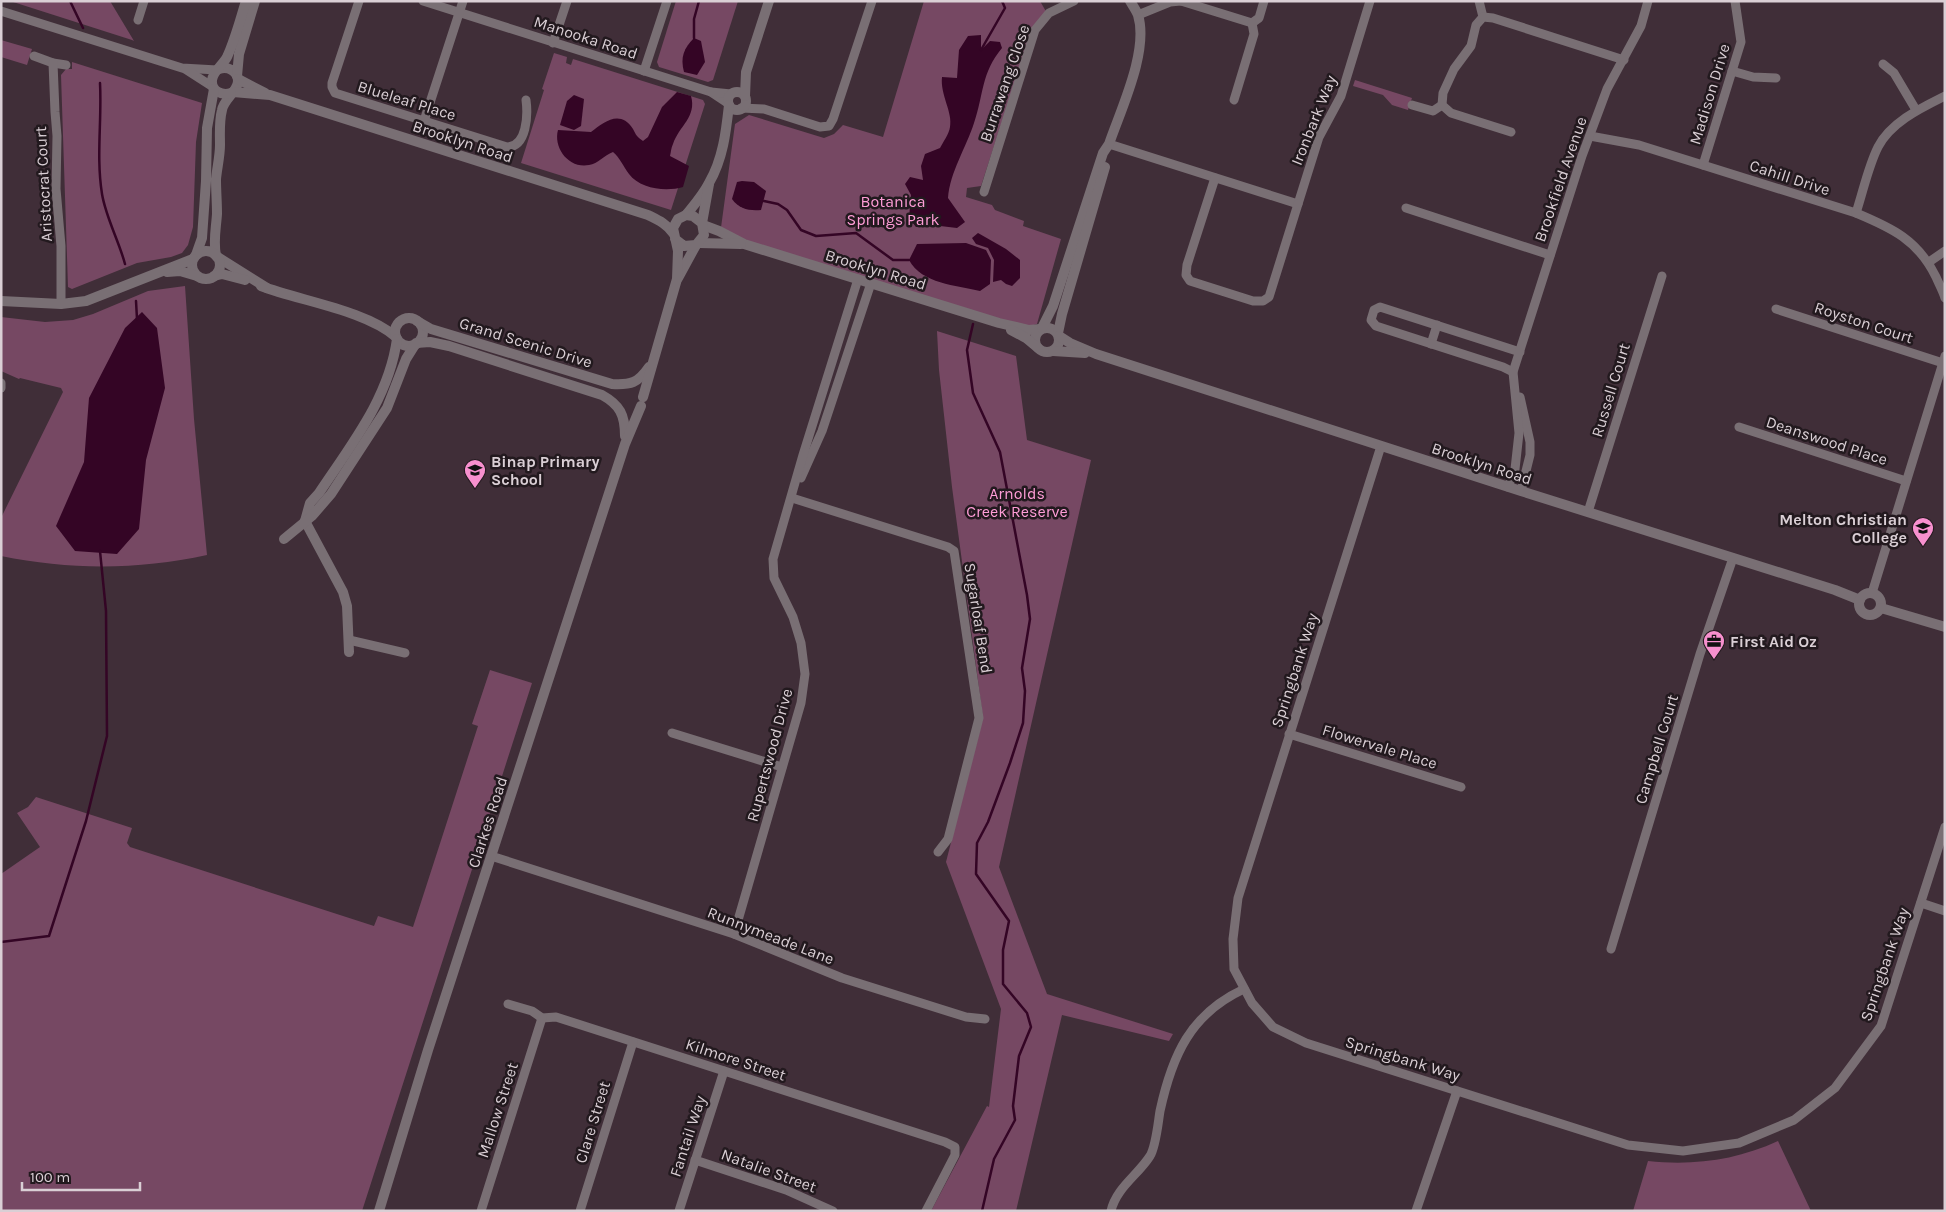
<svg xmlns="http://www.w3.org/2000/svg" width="1946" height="1212" viewBox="0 0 1946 1212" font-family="Karla,sans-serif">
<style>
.green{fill:#764863}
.water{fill:#340525}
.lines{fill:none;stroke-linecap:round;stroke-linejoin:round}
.stream{stroke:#340525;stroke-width:2.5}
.minor{stroke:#796f74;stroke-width:9}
.tertiary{stroke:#796f74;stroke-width:10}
.labels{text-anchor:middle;stroke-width:5;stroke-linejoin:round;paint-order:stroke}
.street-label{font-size:16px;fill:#dacfd5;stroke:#22191e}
.park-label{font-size:16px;fill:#ff9dd7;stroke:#22191e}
.poi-label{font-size:16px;font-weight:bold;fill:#dacfd5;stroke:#22191e;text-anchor:start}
</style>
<rect width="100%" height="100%" fill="#402e38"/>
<!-- green -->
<g class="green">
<path d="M10,1H110L134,41L132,40Z"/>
<path d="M676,1H738L713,80L708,82L659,67L657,62Z"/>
<path d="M924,1H1040L1048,15L1032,29L981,186L967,188L966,197L992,205L995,210L1024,221L1023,226L1061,239L1037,324L1024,328L720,235L735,124L749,115L824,138L834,134L843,125L883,137Z"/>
<path d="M1,40L32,49L27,65L1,57Z"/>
<path d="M554,53L567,57L566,63L571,65L573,59L703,100L705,104L671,210L521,163L544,90L542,89Z"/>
<path d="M72,62L202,103L196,142L193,227L188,245L182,253L171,257L137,263L72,289L68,287L61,75L66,69H72Z"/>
<path d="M1355,80L1412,98L1408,110L1392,105L1383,95L1353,86Z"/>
<path d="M185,286L194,419L207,555C138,570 70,570 1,556V518L63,392L61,388L20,378L19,379L1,371V317L45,322L73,320L93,314L148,291Z"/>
<path d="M937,331L1016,356L1027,440L1091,460L999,867L1047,994L1173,1034L1169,1041L1062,1015L1016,1211H931L987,1106L989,1107L1001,1009L946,862L983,718L952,487L939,370Z"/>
<path d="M490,670L532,683L362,1211H1V874L40,847L17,813L28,807L36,797L132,828L127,843L130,847L374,926L378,916L413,927L478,726L472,724Z"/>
<path d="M1778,1141L1811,1211H1633L1648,1161C1693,1166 1737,1160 1778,1141Z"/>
</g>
<!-- water -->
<g class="water">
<path d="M981,35V50L990,41L1000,42L1002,48C981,73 984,94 974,123C966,148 950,172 948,198L965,222L957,228L932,225L916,227L909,218L911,195L905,184L910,177L923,180L921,166L925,154L940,148C943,142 949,134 950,127C953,112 940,95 942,77L957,78L959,50L968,36Z"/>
<path d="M694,38L701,41L705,62L697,75L684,72C680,57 684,48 694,38Z"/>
<path d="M677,92L691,96C697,117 679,126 673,144C671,148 671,152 670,156L689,166L683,187C666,192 640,189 629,174C623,166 620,158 613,152C604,155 598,164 589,165C569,169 553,148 558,130L591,132C604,122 620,109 633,129C636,135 637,137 643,141L648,137L662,107Z"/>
<path d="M574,95L584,99L581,126L574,130L560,125L567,101Z"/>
<path d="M742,181L754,182L766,191L761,210C749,211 739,209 732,199L737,182Z"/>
<path d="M978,233L1006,249L1020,260V278L1012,286L1006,284L1001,280L993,282L994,260L988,248L976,244L972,238Z"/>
<path d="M966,243L986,250L991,260L990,284L980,291C956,285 922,284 909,260L917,244Z"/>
<path d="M142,312L157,328L165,388L146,460L139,529L117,554L75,551L56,526L84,462L89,398L125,328Z"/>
</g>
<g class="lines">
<!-- stream -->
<g class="stream">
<path d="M70,1L83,28"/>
<path d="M694,38V19L699,1"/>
<path d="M981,50L1005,8L1002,1"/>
<path d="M100,83C102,121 96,156 102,194C106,218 119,241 125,264"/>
<path d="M764,201L778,204L787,210L801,230L816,236L856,233L893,260H909"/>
<path d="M136,301L137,319"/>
<path d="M973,324L967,350L973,393L1000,452L1027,595L1030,619L1022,668L1025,691L1023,723L1010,763L988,822L977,843L976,874L1009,921L1003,950V984L1027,1013L1031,1027L1019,1056L1013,1106L1015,1120L994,1159L982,1211"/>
<path d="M1,942L49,936L86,821L107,736L106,611L100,551"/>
</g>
<!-- minor -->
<g class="minor">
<path d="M359,1L332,83V87L335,93L507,147C527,147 528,115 526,100"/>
<path d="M423,1L711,92L729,104"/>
<path d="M1181,1L1252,23L1259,18L1264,1"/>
<path d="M1479,1L1483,17"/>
<path d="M1,11L182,68L217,70"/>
<path d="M1138,15L1170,2L1181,1"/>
<path d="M138,20L144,1"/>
<path d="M553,43L567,1"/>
<path d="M34,56L53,63L66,65"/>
<path d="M53,63L55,112L57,136L56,189L61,246V304"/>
<path d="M1883,64L1894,73L1916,110"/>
<path d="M185,69L213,87"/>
<path d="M644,71L667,1"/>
<path d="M1732,71L1753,77L1776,78"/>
<path d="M711,92L731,94"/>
<path d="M1234,100L1254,34L1252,23"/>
<path d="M1412,105L1433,111L1442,105"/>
<path d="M741,108L764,109L820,127L829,126L833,119L872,1"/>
<path d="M424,121L463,1"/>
<path d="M1511,132L1451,113L1442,105L1443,93L1454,69L1471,46L1476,25L1483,17L1493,18L1624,60"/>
<path d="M1590,136L1639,145L1856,213C1892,228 1918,240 1936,277C1939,284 1943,291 1945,298"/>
<path d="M1109,144L1298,204L1319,137L1341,96L1370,1"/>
<path d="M1703,165L1741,42L1735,1"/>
<path d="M1215,178L1187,265L1186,275L1190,281L1253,301H1263L1269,297L1298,204"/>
<path d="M984,192L1035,30L1049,13L1074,1"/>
<path d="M1406,208L1550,255"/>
<path d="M1856,213C1863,192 1868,167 1878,147C1891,122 1921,108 1945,96"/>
<path d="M1929,262L1945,251"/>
<path d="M1776,309L1943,363"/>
<path d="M1431,344L1437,325"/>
<path d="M1513,372L1503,367L1376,326L1371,320L1374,310L1380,307L1520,352"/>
<path d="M1,383V388"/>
<path d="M1520,397L1530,442V455L1521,491"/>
<path d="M1739,427L1906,481"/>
<path d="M1381,446L1238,898L1233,939L1234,969L1252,1003L1273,1027L1306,1043L1628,1145L1683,1151L1739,1143L1794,1120L1835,1088L1881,1026L1945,827"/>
<path d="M801,478L822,431L871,283"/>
<path d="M1508,487L1515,469L1519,433L1513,372L1582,156L1607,89L1641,26L1648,1"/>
<path d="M792,498L948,547L954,551L979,718L948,839L938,852"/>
<path d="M1588,512L1662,276"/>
<path d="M1872,593L1945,356"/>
<path d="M349,640L405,653"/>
<path d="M672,733L782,767"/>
<path d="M1289,734L1461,787"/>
<path d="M491,856L734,934L842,978L966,1017L985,1019"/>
<path d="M1921,903L1945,911"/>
<path d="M734,934L801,703L805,674L801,643L793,617L774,578L773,559L803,455L858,279"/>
<path d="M1611,949L1700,654L1733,558"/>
<path d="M508,1004L532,1011L542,1018L556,1017L945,1142L955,1147V1155L926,1211"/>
<path d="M695,1160L786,1190L833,1211"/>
<path d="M481,1211L542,1018"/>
<path d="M580,1211L633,1042"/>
<path d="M679,1211L724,1071"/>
<path d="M1111,1211C1116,1188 1138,1175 1150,1156C1156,1146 1158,1123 1160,1111C1172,1056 1190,1014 1244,989"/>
<path d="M1416,1211L1457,1091"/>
</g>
<!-- tertiary -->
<g class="tertiary">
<path d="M219,69C228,66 238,71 238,81C238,91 224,99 222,110C219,122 220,133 220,145C220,156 217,168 216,179C216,191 217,202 217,214C216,229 213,241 216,256L267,288"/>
<path d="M237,76L239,54L255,1"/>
<path d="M238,79L265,93"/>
<path d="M233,92L270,95L648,215C658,220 667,224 673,233"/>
<circle cx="737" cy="101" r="9"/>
<path d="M231,93C222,96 211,91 212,80C213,71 223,65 227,57C235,40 240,20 246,1"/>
<path d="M745,96L746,72L769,1"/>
<path d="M686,215C694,205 703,195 709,183C723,159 726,132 729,105"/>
<path d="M702,223L709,184"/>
<path d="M703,225L719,231L744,244L999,323L1029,330L1040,329"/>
<path d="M699,243L741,244"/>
<circle cx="206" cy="265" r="14"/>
<path d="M196,255L202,238L206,181L207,128L214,89"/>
<path d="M167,272L180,271L197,276"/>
<path d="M214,276L222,274L245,280"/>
<path d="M678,278L696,245"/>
<path d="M261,286C300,301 365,310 396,337"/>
<path d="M1,301L61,304L86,301L193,259"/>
<circle cx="409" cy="332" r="14"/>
<path d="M417,321L431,329L612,384C631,385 638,383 649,367"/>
<circle cx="1047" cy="340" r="12"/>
<path d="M1042,328L1053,306L1103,153L1109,144C1121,109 1149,51 1138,15C1136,10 1133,6 1130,1"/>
<path d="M1011,330L1026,338L1038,348"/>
<path d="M1058,333L1062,314L1105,167"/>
<path d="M1059,336L1070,343L1096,354L1521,491L1835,590L1860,600"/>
<path d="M1053,351L1085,353"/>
<path d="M643,397L677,279L678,251L673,228L678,219L686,215L693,216L702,223L704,235L696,245L684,246L675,239"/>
<path d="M305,521L310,503L319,493C351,445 389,398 397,339"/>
<path d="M305,521L343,592L347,606L349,652"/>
<path d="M284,539L312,516L331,494L387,408L406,359L416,343L430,342L449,346L602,395C620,405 625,415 625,436"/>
<circle cx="1870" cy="604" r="11"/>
<path d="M1881,608L1945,627"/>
<path d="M379,1211L428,1050L625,444L641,406"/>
</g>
</g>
<!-- icons -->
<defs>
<g id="school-pin" transform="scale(1.125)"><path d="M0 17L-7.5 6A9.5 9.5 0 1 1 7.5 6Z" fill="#f790ce" stroke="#22191e"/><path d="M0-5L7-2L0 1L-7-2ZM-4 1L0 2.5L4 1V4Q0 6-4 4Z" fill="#111"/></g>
<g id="office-pin" transform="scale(1.125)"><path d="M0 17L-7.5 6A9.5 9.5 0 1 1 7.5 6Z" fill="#f790ce" stroke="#22191e"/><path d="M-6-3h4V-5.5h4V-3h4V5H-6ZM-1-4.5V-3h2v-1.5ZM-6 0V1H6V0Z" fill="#111"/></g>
</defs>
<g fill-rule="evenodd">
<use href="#school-pin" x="475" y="470"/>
<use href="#school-pin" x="1923" y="528"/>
<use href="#office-pin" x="1714" y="641"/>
</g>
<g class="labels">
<!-- street labels -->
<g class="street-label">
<text transform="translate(586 37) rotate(18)" y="6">Manooka Road</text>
<text transform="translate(1004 83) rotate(-71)" y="6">Burrawang Close</text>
<text transform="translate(1709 94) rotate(-73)" y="6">Madison Drive</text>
<text transform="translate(407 100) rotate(17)" y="6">Blueleaf Place</text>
<text transform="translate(1313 120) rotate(-68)" y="6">Ironbark Way</text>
<text transform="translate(463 141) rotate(18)" y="6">Brooklyn Road</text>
<text transform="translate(1790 177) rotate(18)" y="6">Cahill Drive</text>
<text transform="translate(1560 179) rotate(-71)" y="6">Brookfield Avenue</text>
<text transform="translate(43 184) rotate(-93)" y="6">Aristocrat Court</text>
<text transform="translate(876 269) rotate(17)" y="6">Brooklyn Road</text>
<text transform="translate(1864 322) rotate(18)" y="6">Royston Court</text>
<text transform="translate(526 342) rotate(17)" y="6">Grand Scenic Drive</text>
<text transform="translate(1610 390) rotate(-73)" y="6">Russell Court</text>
<text transform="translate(1827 440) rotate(18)" y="6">Deanswood Place</text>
<text transform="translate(1482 463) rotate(18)" y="6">Brooklyn Road</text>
<text transform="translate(979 618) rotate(81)" y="6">Sugarloaf Bend</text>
<text transform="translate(1294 670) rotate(-72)" y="6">Springbank Way</text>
<text transform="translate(1380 746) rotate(17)" y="6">Flowervale Place</text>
<text transform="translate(1656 749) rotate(-73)" y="6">Campbell Court</text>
<text transform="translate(769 755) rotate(-75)" y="6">Rupertswood Drive</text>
<text transform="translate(487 822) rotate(-72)" y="6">Clarkes Road</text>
<text transform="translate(771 935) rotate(21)" y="6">Runnymeade Lane</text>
<text transform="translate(1884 964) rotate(-71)" y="6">Springbank Way</text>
<text transform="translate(1403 1058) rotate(17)" y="6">Springbank Way</text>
<text transform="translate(736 1059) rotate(18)" y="6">Kilmore Street</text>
<text transform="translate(497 1110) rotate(-72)" y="6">Mallow Street</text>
<text transform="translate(592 1122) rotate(-73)" y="6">Clare Street</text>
<text transform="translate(687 1136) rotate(-72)" y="6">Fantail Way</text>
<text transform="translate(769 1170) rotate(20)" y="6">Natalie Street</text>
</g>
<!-- park labels -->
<g class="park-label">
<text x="893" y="207">Botanica<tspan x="893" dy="18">Springs Park</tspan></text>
<text x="1017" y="499">Arnolds<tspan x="1017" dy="18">Creek Reserve</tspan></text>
</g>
<!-- poi labels -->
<g class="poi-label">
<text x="491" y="467">Binap Primary<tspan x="491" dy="18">School</tspan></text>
<text x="1907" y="525" text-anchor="end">Melton Christian<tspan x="1907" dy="18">College</tspan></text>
<text x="1730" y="647">First Aid Oz</text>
</g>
</g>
<!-- border -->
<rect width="1946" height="1212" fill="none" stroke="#dacfd5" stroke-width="5"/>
<!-- scale -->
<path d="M22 1182v8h118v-8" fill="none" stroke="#dacfd5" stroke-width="2.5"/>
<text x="30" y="1182" font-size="15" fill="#dacfd5" stroke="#22191e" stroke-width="4" paint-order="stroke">100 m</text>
</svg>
